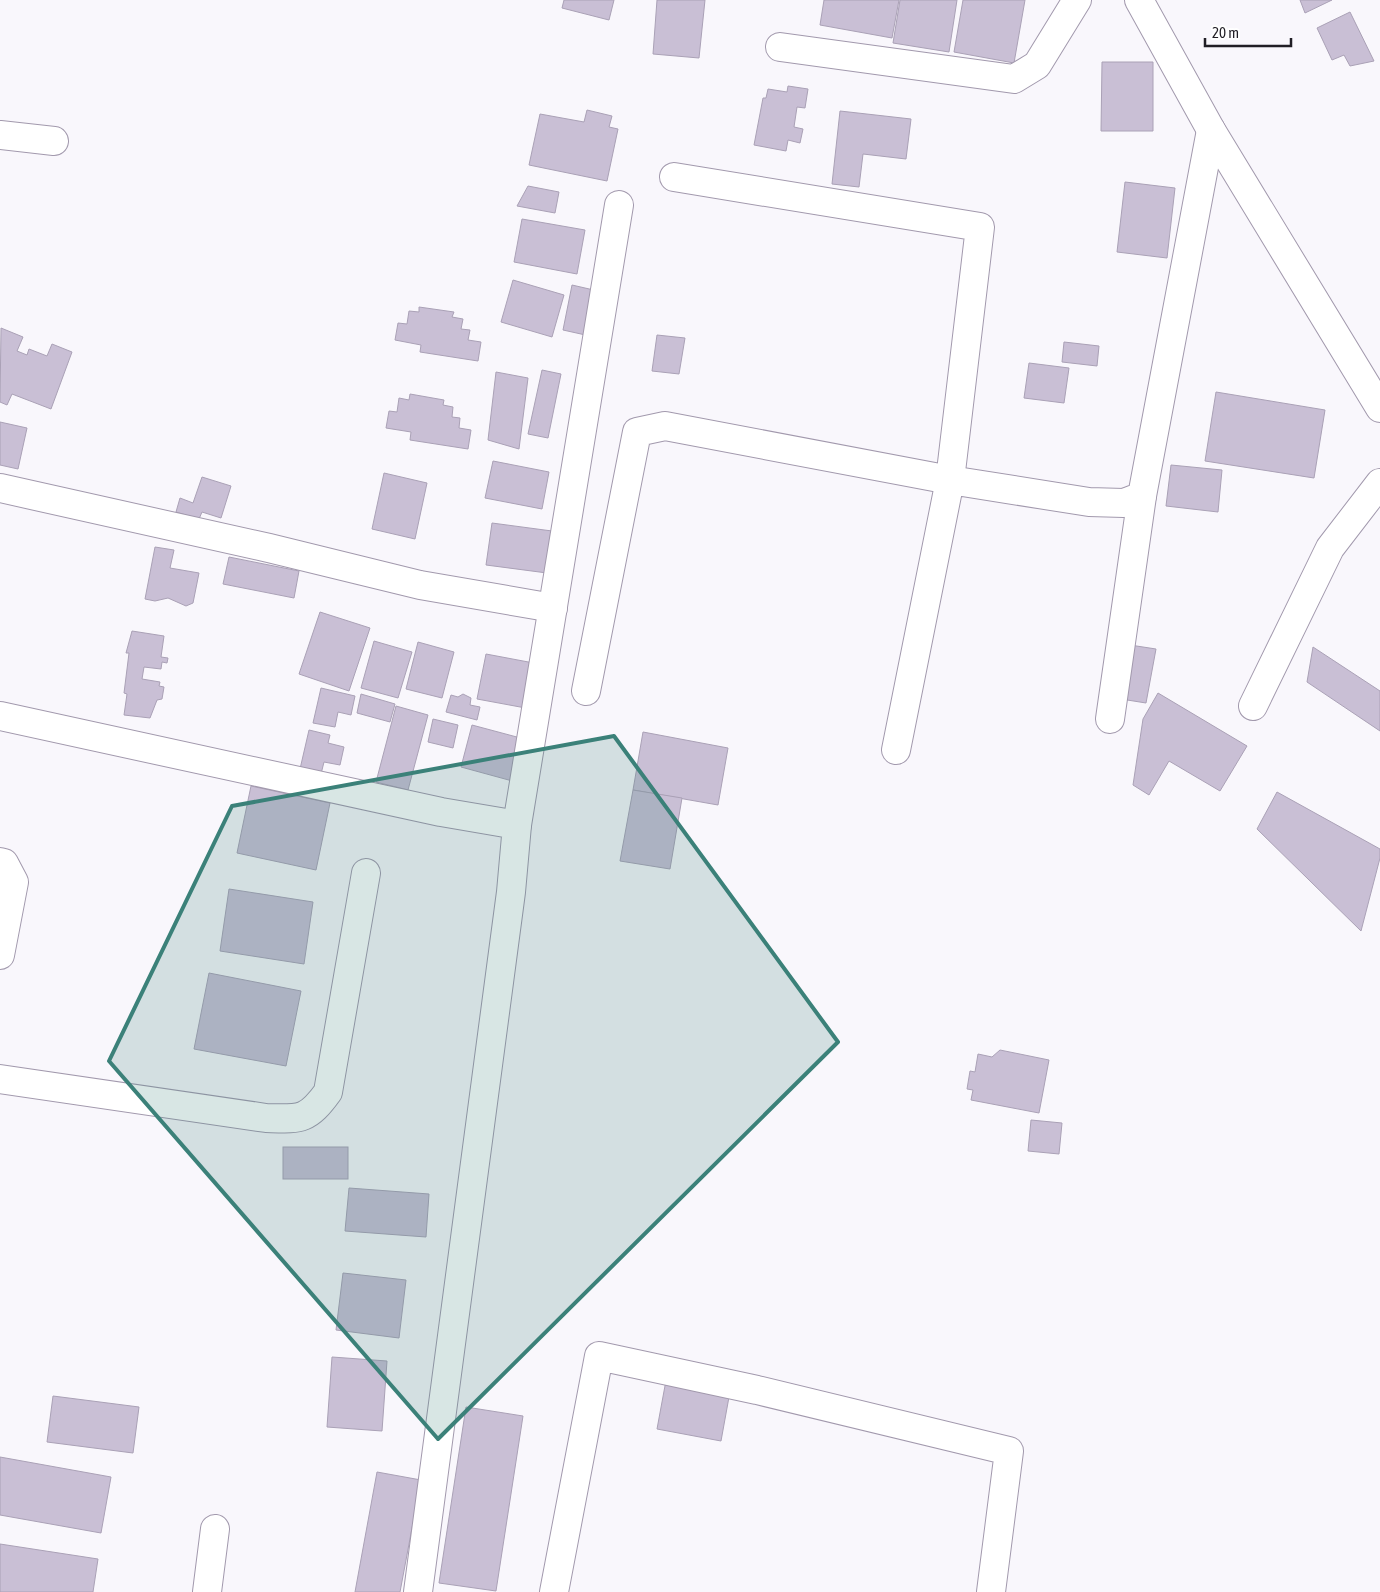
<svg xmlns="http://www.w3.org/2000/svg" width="1380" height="1592" viewBox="0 0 1380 1592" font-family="'Asap Condensed',sans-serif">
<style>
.building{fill:#c9bfd5;stroke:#aaa1b6}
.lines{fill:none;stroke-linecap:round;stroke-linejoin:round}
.street-casing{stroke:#a299ad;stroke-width:30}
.street{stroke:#fff;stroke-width:28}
.marked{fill:#3b8179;fill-opacity:0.2;stroke:#3b8179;stroke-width:4;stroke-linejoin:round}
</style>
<rect width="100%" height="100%" fill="#f9f7fc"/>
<!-- building -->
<g class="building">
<path d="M564,0H614L609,20L562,8Z"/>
<path d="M657,0H705L699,58L653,54Z"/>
<path d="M824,0H899L892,38L820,25Z"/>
<path d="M900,0H957L949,52L893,43Z"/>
<path d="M963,0H1025L1014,63L954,52Z"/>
<path d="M1300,0H1332L1305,13Z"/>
<path d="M1350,12L1374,61L1350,66L1344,55L1332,60L1317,28Z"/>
<path d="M1102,62H1153V131H1101Z"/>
<path d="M788,86L808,89L805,108L797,107L794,127L803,129L800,143L788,140L786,151L754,145L763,98H766L768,89L787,92Z"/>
<path d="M587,110L612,116L609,127L618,129L607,181L529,165L540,114L584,122Z"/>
<path d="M840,111L911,119L906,159L863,154L859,187L832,184Z"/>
<path d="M1125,182L1175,188L1167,258L1117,252Z"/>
<path d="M528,186L559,192L555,213L517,206Z"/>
<path d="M522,219L585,230L577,274L514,262Z"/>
<path d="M513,280L564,295L552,337L501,322Z"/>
<path d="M572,285L598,291L590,336L563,330Z"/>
<path d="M419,307L454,312L452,317L463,319L461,329L470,330L468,340L481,342L478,361L420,352L421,345L395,340L398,323L407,324L409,311L419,312Z"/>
<path d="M1,328L23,337L17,351L27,355L29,349L47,356L52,344L72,352L51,409L12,394L7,405L0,402Z"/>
<path d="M657,335L685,338L679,374L652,371Z"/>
<path d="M1064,342L1099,346L1097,366L1062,362Z"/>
<path d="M1029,363L1069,368L1064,403L1024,398Z"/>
<path d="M542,370L561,374L548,438L528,434Z"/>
<path d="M496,372L528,378L519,449L488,440Z"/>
<path d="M1216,392L1325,410L1314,478L1205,461Z"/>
<path d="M410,394L444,400L443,405L453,407L452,417L460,418L459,428L471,430L468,449L410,440L411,432L386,428L389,411L397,412L399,398L409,400Z"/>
<path d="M0,422L27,428L18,469L0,465Z"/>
<path d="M493,461L549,472L542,509L485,498Z"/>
<path d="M1171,465L1222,470L1218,512L1166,506Z"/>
<path d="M384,473L427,483L415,539L372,529Z"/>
<path d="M202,477L231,486L221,518L202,512L199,519L176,512L180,498L193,503Z"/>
<path d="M492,523L552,531L547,573L486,565Z"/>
<path d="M155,547L174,550L170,568L199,573L193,603L186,606L168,598L155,601L145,599Z"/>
<path d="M229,557L299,571L294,598L223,584Z"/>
<path d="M320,612L370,628L349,691L299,674Z"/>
<path d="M132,631L164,636L161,657L168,658L167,663L162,662L161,669L144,667L142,679L160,682L159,686L164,687L162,699L157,700L150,718L124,715L127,694L124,693L129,653H126Z"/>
<path d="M374,641L412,652L398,698L361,688Z"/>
<path d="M418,642L454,652L442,698L406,689Z"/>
<path d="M1130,645L1156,649L1146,703L1121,699Z"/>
<path d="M1313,647L1380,691V731L1307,682Z"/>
<path d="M486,654L539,664L531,709L477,699Z"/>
<path d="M321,688L355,696L351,715L338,712L335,727L313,723Z"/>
<path d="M1158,693L1247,746L1220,791L1169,761L1149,795L1133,785L1143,719Z"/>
<path d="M361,694L395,704L390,722L357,713Z"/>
<path d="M463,694L471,698L470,705L480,707L477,720L446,712L451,695L458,697Z"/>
<path d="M396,706L428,715L408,790L376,782Z"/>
<path d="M433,719L458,725L453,748L428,742Z"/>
<path d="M472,725L528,740L516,782L461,767Z"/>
<path d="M309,730L330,735L328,743L344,747L340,765L324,762L321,774L300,769Z"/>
<path d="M643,732L728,748L718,805L633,790Z"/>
<path d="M251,786L330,803L316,870L237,853Z"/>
<path d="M633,790L682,798L670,869L620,861Z"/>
<path d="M1277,792L1380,849V858L1361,931L1257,829Z"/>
<path d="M229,889L313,902L304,964L220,951Z"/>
<path d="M209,973L301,991L286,1066L194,1049Z"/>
<path d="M1000,1050L1049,1060L1039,1113L971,1100L973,1090L967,1089L970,1071L975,1072L978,1054L992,1057Z"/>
<path d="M1031,1120L1062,1123L1059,1154L1028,1151Z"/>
<rect x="283" y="1147" width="65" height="32"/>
<path d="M349,1188L429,1194L426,1237L345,1231Z"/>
<path d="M343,1273L406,1280L399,1338L336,1330Z"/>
<path d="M332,1357L387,1361L382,1431L327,1427Z"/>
<path d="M667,1375L731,1386L721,1441L657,1429Z"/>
<path d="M53,1396L139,1407L133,1453L47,1442Z"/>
<path d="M466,1407L523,1416L496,1591L439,1583Z"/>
<path d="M0,1457L111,1477L101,1533L0,1515Z"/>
<path d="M377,1472L421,1480L400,1592H355Z"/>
<path d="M0,1544L98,1559L93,1592H0Z"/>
</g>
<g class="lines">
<!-- street casing -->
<g class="street-casing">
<g id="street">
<path d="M1139,0L1211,130L1380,408"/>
<path d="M780,47L1014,79L1037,65L1077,0"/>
<path d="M0,135L54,141"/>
<path d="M0,488L269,548L420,585L553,608"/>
<path d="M586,691L637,432L665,426L950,480L980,227L674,177"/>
<path d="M1253,706L1330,548L1380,483"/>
<path d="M0,716L441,812L517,825L511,892L418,1592"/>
<path d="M1110,719L1142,496"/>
<path d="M896,750L950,480L1089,502L1124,503L1142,496L1211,130"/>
<path d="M517,825L619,205"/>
<path d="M0,862L4,863L14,882L0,955"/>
<path d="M0,1079L266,1118C300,1119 307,1121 328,1092L366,873"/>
<path d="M207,1592L215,1529"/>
<path d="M554,1592L599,1356L757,1390L1009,1451L991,1592"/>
</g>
</g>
<!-- street -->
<use href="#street" class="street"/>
</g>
<!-- marked area -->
<path class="marked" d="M614,736L838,1042L438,1439L109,1061L232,806Z"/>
<!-- scale -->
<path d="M1205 38v8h86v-8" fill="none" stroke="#211e25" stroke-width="2.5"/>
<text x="1212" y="38" font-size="15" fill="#211e25" stroke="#ffffff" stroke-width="4" paint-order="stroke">20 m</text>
</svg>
